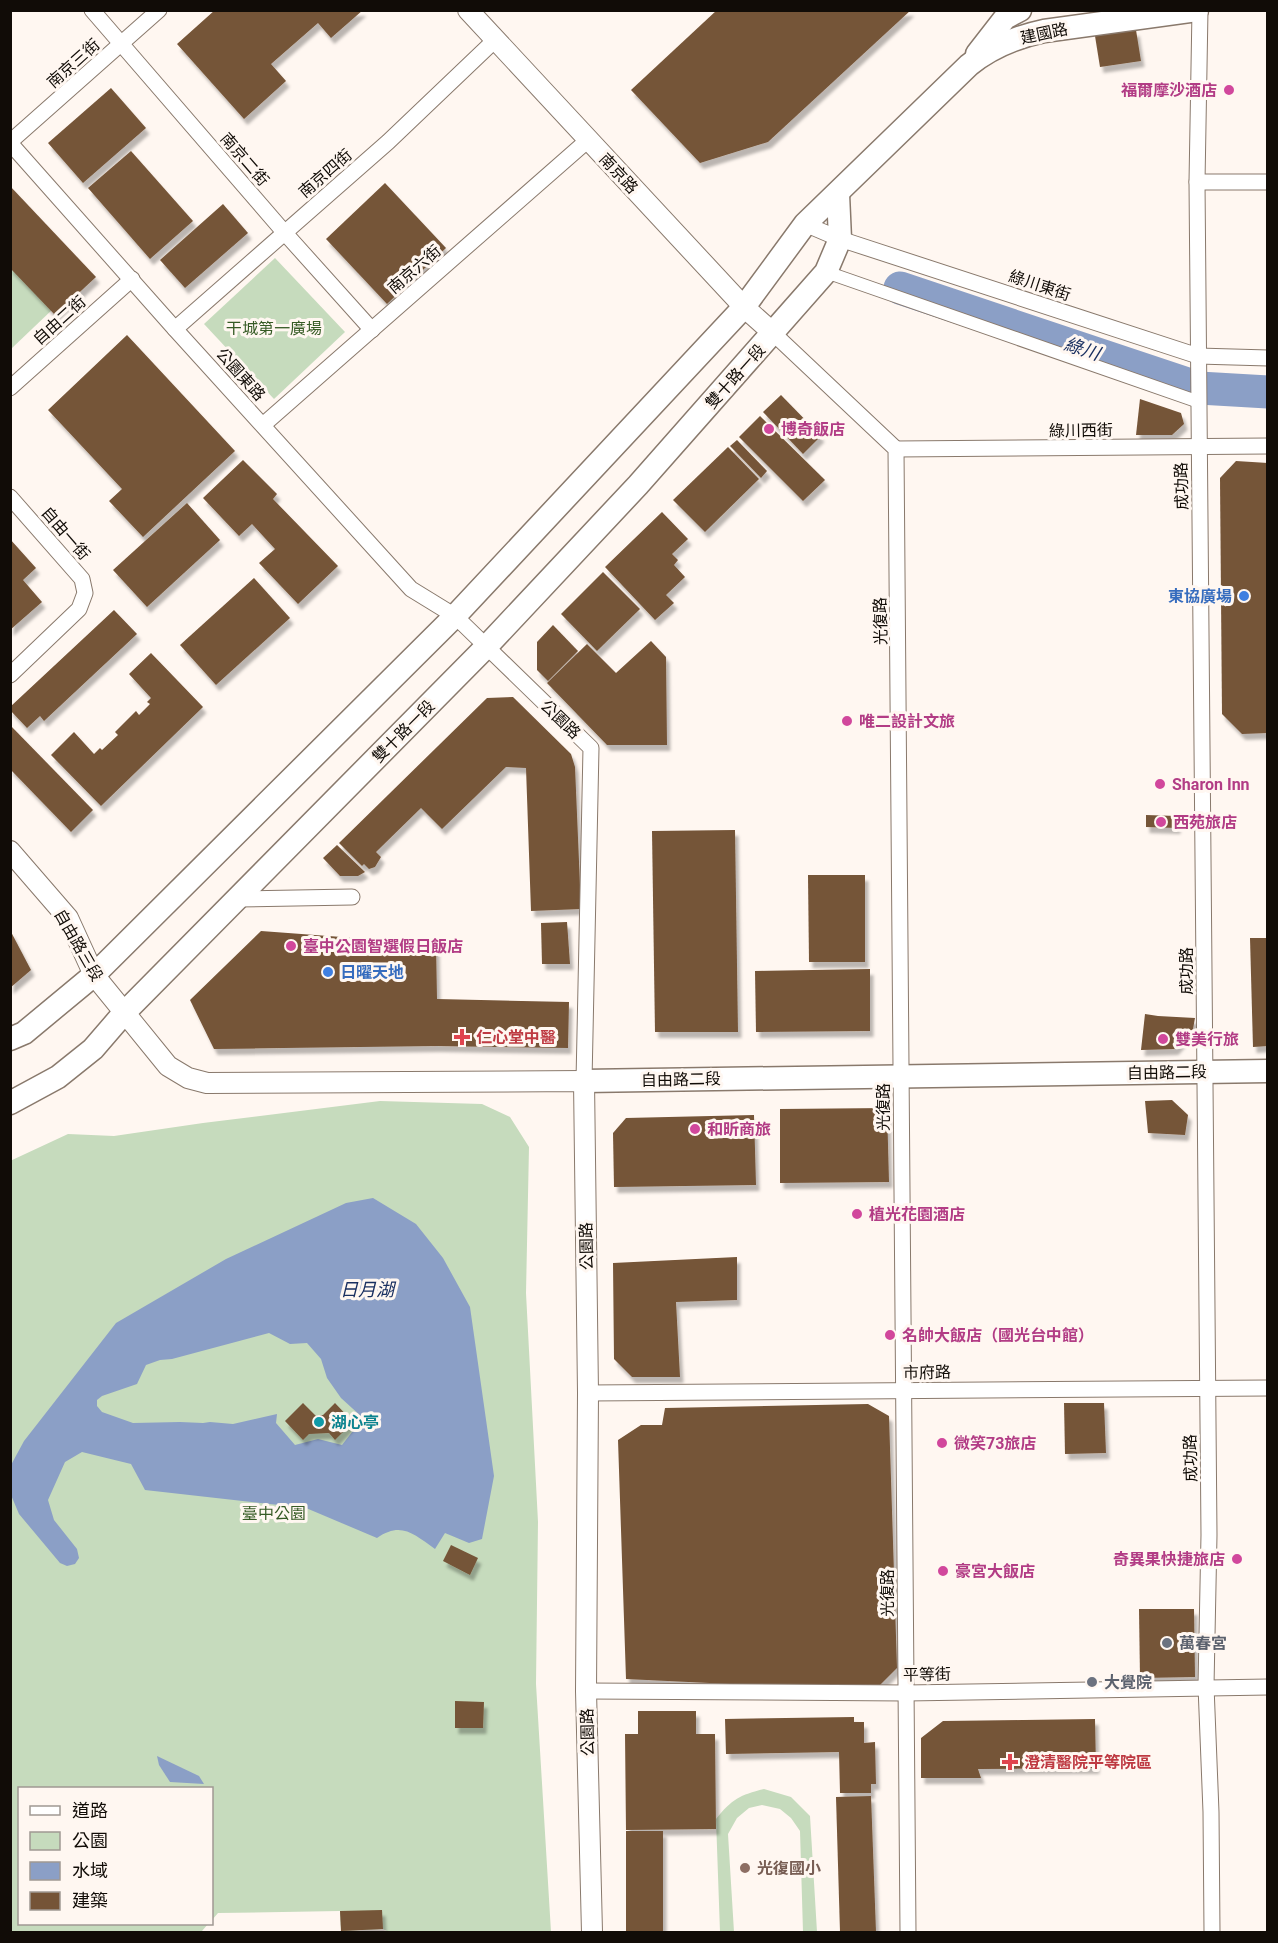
<svg xmlns="http://www.w3.org/2000/svg" width="1278" height="1943" viewBox="0 0 1278 1943" font-family="Roboto,'Noto Sans TC',sans-serif">
<style>
.green{fill:#c6dbbd}
.water{fill:#8b9fc6;fill-rule:evenodd}
.lines{fill:none;stroke-linecap:round;stroke-linejoin:round}
.river{stroke:#8b9fc6;stroke-width:33}
.building{fill:#755437;filter:url(#shadow)}
.pedestrian-casing{stroke:#89796c;stroke-width:14}
.minor-casing{stroke:#89796c;stroke-width:17}
.tertiary-casing{stroke:#89796c;stroke-width:22}
.secondary-casing{stroke:#89796c;stroke-width:25}
.pedestrian{stroke:#fff;stroke-width:12}
.minor{stroke:#fff;stroke-width:15}
.tertiary{stroke:#fff;stroke-width:20}
.secondary{stroke:#fff;stroke-width:22}
.hotel-dot{fill:#d1479c;stroke:#fff7f1;stroke-width:2}
.shop-dot{fill:#3f7fe0;stroke:#fff7f1;stroke-width:2}
.health-dot{fill:#e0444e;stroke:#fff7f1;stroke-width:2}
.culture-dot{fill:#0f9aa8;stroke:#fff7f1;stroke-width:2}
.worship-dot{fill:#6b7280;stroke:#fff7f1;stroke-width:2}
.education-dot{fill:#8d6e63;stroke:#fff7f1;stroke-width:2}
.labels{text-anchor:middle;stroke-width:6;stroke-linejoin:round;paint-order:stroke}
.street-label{font-size:16px;fill:#110c07;stroke:#fff7f1}
.hotel-label{font-size:16px;font-weight:bold;fill:#b23c85;stroke:#fff7f1;text-anchor:start}
.park-label{font-size:16px;fill:#365b25;stroke:#fff7f1}
.shop-label{font-size:16px;font-weight:bold;fill:#366cbe;stroke:#fff7f1;text-anchor:end}
.health-label{font-size:16px;font-weight:bold;fill:#be3a42;stroke:#fff7f1;text-anchor:start}
.culture-label{font-size:16px;font-weight:bold;fill:#0d838f;stroke:#fff7f1;text-anchor:start}
.worship-label{font-size:16px;font-weight:bold;fill:#5b616d;stroke:#fff7f1;text-anchor:start}
.education-label{font-size:16px;font-weight:bold;fill:#785e54;stroke:#fff7f1;text-anchor:start}
.water-label{font-size:18px;font-style:italic;fill:#192f60;stroke:#fff7f1}
</style>
<defs>
<filter id="shadow"><feDropShadow dx="3.5" dy="6" stdDeviation="1.5" flood-color="#0004"/></filter>
</defs>
<rect width="100%" height="100%" fill="#fff7f1"/>
<!-- green -->
<g class="green">
<path d="M275,258L345,332L274,399L204,324Z"/>
<path d="M11,260L54,308L11,349Z"/>
<path d="M380,1101L482,1104L510,1117L529,1147L526,1293L538,1522L536,1684L551,1932H389L383,1929L341,1931L340,1911L218,1913L212,1920V1788H20V1924H208L202,1931L183,1932H11L10,1161L68,1134L114,1136L203,1123Z"/>
<path d="M764,1789L791,1797L810,1816L817,1932H803L800,1831L791,1818L780,1809L762,1805L749,1808L737,1818L728,1834L734,1932H720L716,1819C732,1799 740,1795 764,1789Z"/>
</g>
<!-- water -->
<g class="water">
<path d="M373,1198L416,1224L443,1258L470,1307L494,1476L482,1539L469,1543L445,1533L435,1549C414,1534 401,1521 377,1538L306,1508L145,1490L131,1464L82,1452L65,1462L48,1500L54,1520L77,1549L79,1558L75,1564L67,1566L60,1563L19,1514L11,1495V1465L24,1441L116,1323L226,1259L346,1203ZM269,1333L290,1344L307,1343L321,1359L327,1378L341,1398L363,1418L342,1445L318,1439L295,1445L276,1423L277,1414L233,1424L210,1422L203,1423L180,1422L133,1423L102,1412L97,1406V1400L102,1396L137,1384L146,1365L160,1360L172,1359Z"/>
<path d="M157,1756L199,1776L204,1784L170,1782L159,1765Z"/>
</g>
<g class="lines">
<!-- river -->
<path class="river" d="M900,288L1199,388L1268,392"/>
</g>
<!-- building -->
<g class="building">
<path d="M215,10H363L331,38L318,23L271,64L286,81L244,119L177,44Z"/>
<path d="M717,10H911L768,142L700,163L631,90Z"/>
<path d="M1136,30L1141,61L1100,67L1095,36Z"/>
<path d="M111,88L146,128L83,183L48,143Z"/>
<path d="M131,151L193,221L150,259L88,188Z"/>
<path d="M385,183L446,248L387,304L326,239Z"/>
<path d="M10,186L96,277L55,315L10,268Z"/>
<path d="M223,204L248,233L185,288L160,260Z"/>
<path d="M127,335L235,451L143,537L109,501L122,489L48,410Z"/>
<path d="M781,395L821,436L803,454L763,412Z"/>
<path d="M1140,399L1181,413L1184,424L1172,435H1136Z"/>
<path d="M760,416L825,480L803,501L739,437Z"/>
<path d="M737,440L767,471L761,478L730,446Z"/>
<path d="M728,447L759,479L705,532L673,500Z"/>
<path d="M243,460L277,494L273,499L338,566L298,604L259,563L275,549L252,524L239,536L203,498Z"/>
<path d="M1236,461L1268,463V733L1242,734L1222,714L1220,478Z"/>
<path d="M187,503L220,540L147,607L113,570Z"/>
<path d="M662,512L688,539L672,554L678,560L674,565L685,577L666,595L674,603L655,620L605,567Z"/>
<path d="M10,539L36,568L23,580L42,602L10,630Z"/>
<path d="M603,572L640,609L597,651L561,614Z"/>
<path d="M254,578L290,618L216,685L180,645Z"/>
<path d="M114,610L137,634L44,721L40,716L27,728L10,710V707Z"/>
<path d="M553,625L578,651L548,681L537,670V642Z"/>
<path d="M651,641L666,657L667,745H607L547,683L587,644L616,673Z"/>
<path d="M151,653L203,707L101,806L51,755L74,732L94,754L100,748L102,750L118,735L115,732L136,711L139,715L150,704L147,702L151,698L129,674Z"/>
<path d="M513,697L571,754L575,767L581,909L531,911L526,768L506,767L442,829L421,808L376,852L381,857L375,867L369,869L364,864L362,866L339,843L487,698Z"/>
<path d="M10,725L93,810L71,832L10,769Z"/>
<path d="M1146,815L1177,816V828L1146,827Z"/>
<path d="M735,830L738,1032H655L652,831Z"/>
<path d="M337,845L365,872L358,876H340L323,858Z"/>
<path d="M808,875H865V962H809Z"/>
<path d="M567,922L570,964H542L541,923Z"/>
<path d="M10,930L31,970L10,988Z"/>
<path d="M261,931L436,944L437,999L569,1002L568,1048L437,1046L214,1049L190,1000Z"/>
<path d="M1250,938H1268V1046L1253,1047Z"/>
<path d="M870,969V1031L756,1032L755,971Z"/>
<path d="M1145,1014L1158,1016L1195,1018L1193,1029L1175,1049L1141,1050Z"/>
<path d="M1172,1100L1188,1115L1185,1135L1148,1133L1145,1101Z"/>
<path d="M887,1108L889,1182L780,1183V1109Z"/>
<path d="M754,1115L756,1185L614,1187L613,1133L626,1118Z"/>
<path d="M737,1257V1300L676,1302L680,1377H632L614,1359L613,1263Z"/>
<path d="M303,1403L316,1416L323,1415L335,1403L353,1422L335,1440L329,1433L309,1434L303,1440L285,1421Z"/>
<path d="M1064,1403H1104L1106,1453L1065,1454Z"/>
<path d="M868,1404L889,1416L897,1668L874,1691L626,1679L618,1440L641,1425H662L665,1408Z"/>
<path d="M451,1545L478,1558L470,1575L443,1561Z"/>
<path d="M1139,1609H1194L1195,1677L1140,1678Z"/>
<path d="M455,1701L484,1702L483,1728H455Z"/>
<path d="M638,1711H696V1734H715L716,1829L626,1830L625,1734H638Z"/>
<path d="M854,1717V1722H864V1743L875,1742L876,1784H871V1793H840L839,1752L726,1754L725,1719Z"/>
<path d="M1095,1719L1096,1768L978,1769L981,1778H921V1738L943,1721Z"/>
<path d="M871,1796L876,1932H840L836,1797Z"/>
<rect x="626" y="1831" width="37" height="101"/>
<path d="M382,1910L383,1929L341,1931L340,1911Z"/>
</g>
<g class="lines">
<!-- pedestrian casing -->
<g class="pedestrian-casing">
<path id="pedestrian" d="M826,272L1199,402"/>
</g>
<!-- minor casing -->
<g class="minor-casing">
<g id="minor">
<path d="M92,10L284,232L372,330"/>
<path d="M1200,10L1197,182L1209,1535L1206,1686L1211,1812L1212,1932"/>
<path d="M10,142L159,10"/>
<path d="M10,143L175,329L411,589L455,616L591,748L584,1081"/>
<path d="M1197,182H1268"/>
<path d="M805,224L840,239L1198,356L1268,358"/>
<path d="M175,329L388,142L495,40"/>
<path d="M773,333L896,449L908,1932"/>
<path d="M10,388L132,279"/>
<path d="M263,425L588,140"/>
<path d="M896,449L1268,446"/>
<path d="M10,497L82,579L85,593L79,609L10,675"/>
<path d="M237,899L352,897"/>
<path d="M588,1393L1268,1388"/>
<path d="M586,1691L906,1693L1268,1687"/>
</g>
</g>
<!-- tertiary casing -->
<g class="tertiary-casing">
<g id="tertiary">
<path d="M468,10L744,307L773,333"/>
<path d="M10,851L68,918L94,975L168,1066L188,1078L207,1083L584,1081L588,1393L586,1691L592,1932"/>
</g>
</g>
<!-- secondary casing -->
<g class="secondary-casing">
<g id="secondary">
<path d="M977,54L1005,18L1020,10"/>
<path d="M10,1039L24,1033L94,975L455,616L744,307L805,224L969,65C991,47 1016,37 1044,31L1197,10"/>
<path d="M584,1081L1268,1071"/>
<path d="M10,1103L58,1077L93,1049L124,1013L486,647L638,485L826,272L840,239L838,194"/>
</g>
</g>
<!-- pedestrian -->
<use href="#pedestrian" class="pedestrian"/>
<!-- minor -->
<use href="#minor" class="minor"/>
<!-- tertiary -->
<use href="#tertiary" class="tertiary"/>
<!-- secondary -->
<use href="#secondary" class="secondary"/>
</g>
<!-- markers -->
<g class="hotel-dot">
<circle cx="1229" cy="90" r="6"/>
<circle cx="769" cy="429" r="6"/>
<circle cx="847" cy="721" r="6"/>
<circle cx="1160" cy="784" r="6"/>
<circle cx="1161" cy="822" r="6"/>
<circle cx="291" cy="946" r="6"/>
<circle cx="1163" cy="1039" r="6"/>
<circle cx="695" cy="1129" r="6"/>
<circle cx="857" cy="1214" r="6"/>
<circle cx="890" cy="1335" r="6"/>
<circle cx="942" cy="1443" r="6"/>
<circle cx="1237" cy="1559" r="6"/>
<circle cx="943" cy="1571" r="6"/>
</g>
<g class="shop-dot">
<circle cx="1244" cy="596" r="6"/>
<circle cx="328" cy="972" r="6"/>
</g>
<g class="health-dot">
<path d="M459 1028h6v6h6v6h-6v6h-6v-6h-6v-6h6z"/>
<path d="M1007 1753h6v6h6v6h-6v6h-6v-6h-6v-6h6z"/>
</g>
<circle class="culture-dot" cx="319" cy="1422" r="6"/>
<g class="worship-dot">
<circle cx="1167" cy="1643" r="6"/>
<circle cx="1092" cy="1682" r="6"/>
</g>
<circle class="education-dot" cx="745" cy="1868" r="6"/>
<g class="labels">
<!-- street labels -->
<g class="street-label">
<text transform="translate(1044 33) rotate(-12)" y="6">建國路</text>
<text transform="translate(73 63) rotate(-42)" y="6">南京三街</text>
<text transform="translate(245 159) rotate(49)" y="6">南京二街</text>
<text transform="translate(325 173) rotate(-41)" y="6">南京四街</text>
<text transform="translate(619 173) rotate(47)" y="6">南京路</text>
<text transform="translate(414 269) rotate(-41)" y="6">南京六街</text>
<text transform="translate(1040 285) rotate(18)" y="6">綠川東街</text>
<text transform="translate(59 320) rotate(-42)" y="6">自由二街</text>
<text transform="translate(241 374) rotate(48)" y="6">公園東路</text>
<text transform="translate(735 376) rotate(-48)" y="6">雙十路一段</text>
<text transform="translate(1081 430) rotate(-1)" y="6">綠川西街</text>
<text transform="translate(1181 486) rotate(-91)" y="6">成功路</text>
<text transform="translate(66 533) rotate(49)" y="6">自由一街</text>
<text transform="translate(880 621) rotate(-91)" y="6">光復路</text>
<text transform="translate(561 719) rotate(44)" y="6">公園路</text>
<text transform="translate(403 731) rotate(-45)" y="6">雙十路一段</text>
<text transform="translate(79 945) rotate(60)" y="6">自由路三段</text>
<text transform="translate(1186 971) rotate(-90)" y="6">成功路</text>
<text transform="translate(1167 1072) rotate(-1)" y="6">自由路二段</text>
<text transform="translate(681 1079) rotate(-1)" y="6">自由路二段</text>
<text transform="translate(883 1107) rotate(-90)" y="6">光復路</text>
<text transform="translate(586 1246) rotate(-91)" y="6">公園路</text>
<text transform="translate(927 1372) rotate(-1)" y="6">市府路</text>
<text transform="translate(1190 1458) rotate(-91)" y="6">成功路</text>
<text transform="translate(887 1593) rotate(-90)" y="6">光復路</text>
<text transform="translate(927 1674) rotate(-1)" y="6">平等街</text>
<text transform="translate(587 1732) rotate(-91)" y="6">公園路</text>
</g>
<!-- hotel labels -->
<g class="hotel-label">
<text x="1217" y="96" text-anchor="end">福爾摩沙酒店</text>
<text x="781" y="435">博奇飯店</text>
<text x="859" y="727">唯二設計文旅</text>
<text x="1172" y="790">Sharon Inn</text>
<text x="1173" y="828">西苑旅店</text>
<text x="303" y="952">臺中公園智選假日飯店</text>
<text x="1175" y="1045">雙美行旅</text>
<text x="707" y="1135">和昕商旅</text>
<text x="869" y="1220">植光花園酒店</text>
<text x="902" y="1341">名帥大飯店（國光台中館）</text>
<text x="954" y="1449">微笑73旅店</text>
<text x="1225" y="1565" text-anchor="end">奇異果快捷旅店</text>
<text x="955" y="1577">豪宮大飯店</text>
</g>
<!-- park labels -->
<g class="park-label">
<text x="274" y="334">干城第一廣場</text>
<text x="274" y="1519">臺中公園</text>
</g>
<!-- shop labels -->
<g class="shop-label">
<text x="1232" y="602">東協廣場</text>
<text x="340" y="978" text-anchor="start">日曜天地</text>
</g>
<!-- health labels -->
<g class="health-label">
<text x="476" y="1043">仁心堂中醫</text>
<text x="1024" y="1768">澄清醫院平等院區</text>
</g>
<!-- culture labels -->
<g class="culture-label">
<text x="331" y="1428">湖心亭</text>
</g>
<!-- worship labels -->
<g class="worship-label">
<text x="1179" y="1649">萬春宮</text>
<text x="1104" y="1688">大覺院</text>
</g>
<!-- education labels -->
<g class="education-label">
<text x="757" y="1874">光復國小</text>
</g>
<!-- water labels -->
<g class="water-label">
<text transform="translate(1082 349) rotate(18)" y="6">綠川</text>
<text x="367" y="1296">日月湖</text>
</g>
</g>
<!-- border -->
<rect width="1278" height="1943" fill="none" stroke="#110c07" stroke-width="24"/>
<!-- legend -->
<rect x="18" y="1787" width="195" height="138" fill="#fff7f1" stroke="#a09993" stroke-width="1.5"/>
<rect x="30" y="1806" width="30" height="9" fill="#ffffff" stroke="#a09993" stroke-width="1.5"/>
<text x="72" y="1817" font-size="18" fill="#110c07">道路</text>
<rect x="30" y="1832" width="30" height="18" fill="#c6dbbd" stroke="#a09993" stroke-width="1.5"/>
<text x="72" y="1847" font-size="18" fill="#110c07">公園</text>
<rect x="30" y="1862" width="30" height="18" fill="#8b9fc6" stroke="#a09993" stroke-width="1.5"/>
<text x="72" y="1877" font-size="18" fill="#110c07">水域</text>
<rect x="30" y="1892" width="30" height="18" fill="#755437" stroke="#a09993" stroke-width="1.5"/>
<text x="72" y="1907" font-size="18" fill="#110c07">建築</text>
</svg>
